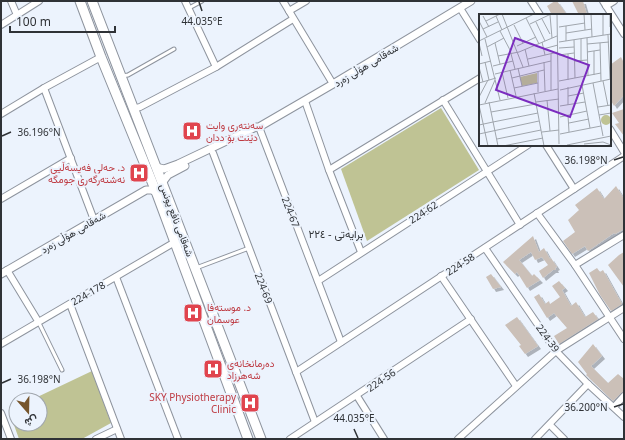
<svg xmlns="http://www.w3.org/2000/svg" width="625" height="440" viewBox="0 0 625 440" font-family="'Noto Sans',Vazirmatn,sans-serif">
<style>
.green{fill:#bfc394}
.building{fill:#cbc0b8;filter:url(#shadow)}
.lines{fill:none;stroke-linecap:round;stroke-linejoin:round}
.service-casing{stroke:#8e949e;stroke-width:5}
.minor-casing{stroke:#8e949e;stroke-width:8}
.tertiary-casing{stroke:#8e949e;stroke-width:9}
.primary-casing{stroke:#8e949e;stroke-width:11}
.service{stroke:#fff;stroke-width:3}
.minor{stroke:#fff;stroke-width:6}
.tertiary{stroke:#fff;stroke-width:7}
.primary{stroke:#fff;stroke-width:9}
.ticks{fill:none;stroke:#2f3236;stroke-width:1.5}
.labels{text-anchor:middle;stroke-width:4;stroke-linejoin:round;paint-order:stroke}
.street-label{font-size:10px;fill:#2f3236;stroke:#ecf3fd}
.health-label{font-size:10px;fill:#be3a42;stroke:#ecf3fd;text-anchor:start}
.neighbourhood-label{font-size:11px;fill:#2f3236;stroke:#ecf3fd}
.inset-road{fill:none;stroke:#a0a6ad;stroke-width:1}
.view{fill:#7b2cbf;fill-opacity:0.15;stroke:#7b2cbf;stroke-width:2}
.inset-edge{fill:none;stroke:#2f3236;stroke-width:2}
.ticks-label{font-size:10px;text-anchor:middle;fill:#2f3236;stroke:#ecf3fd;stroke-width:4;stroke-linejoin:round;paint-order:stroke}
</style>
<defs>
<filter id="shadow"><feDropShadow dx="3" dy="3" stdDeviation="0" flood-color="#0004"/></filter>
</defs>
<rect width="100%" height="100%" fill="#ecf3fd"/>
<!-- green -->
<g class="green">
<path d="M441,108L479,170L367,241L341,169Z"/>
<path d="M92,371L111,423L82,439H19L9,411L16,407V424H40V400H31Z"/>
</g>
<!-- building -->
<g class="building">
<path d="M555,1H557L567,15H552L547,6Z"/>
<path d="M572,1H583L587,15H579Z"/>
<path d="M621,57L624,63V95L614,106L610,99V65Z"/>
<path d="M624,109V136L615,124L619,123L612,113Z"/>
<path d="M616,186L624,199V229L615,234L614,233L588,251L585,246L572,254L563,241L575,232L568,220L579,210L575,205L597,188L604,199Z"/>
<path d="M533,236L539,252L544,248L550,259L551,258L557,267L555,268L556,270H553L543,278L539,271L548,265L542,257L535,260L531,252L519,260L532,276L534,274L540,280L527,288L517,272L515,274L503,262Z"/>
<path d="M624,252V287L608,265L619,255Z"/>
<path d="M597,268L600,272L603,270L622,304L611,311L600,295L589,273Z"/>
<path d="M491,274L501,287L493,289L486,277Z"/>
<path d="M559,281L565,288L562,290L571,306L576,302L585,317L593,312L598,319L559,344L554,336L567,328L554,313L547,318L534,297L539,294L545,304L549,301L550,304L560,297L552,286Z"/>
<path d="M517,317L538,346L525,354L519,346L521,345L505,325Z"/>
<path d="M593,344L602,356L591,366L608,383L618,374L624,379V392L621,393L613,401L586,375L587,374L578,362Z"/>
</g>
<g class="lines">
<!-- service casing -->
<g class="service-casing">
<g id="service">
<path d="M189,8L202,1"/>
<path d="M122,76L128,75L174,49"/>
<path d="M196,268L249,248"/>
<path d="M38,321L62,370"/>
</g>
</g>
<!-- minor casing -->
<g class="minor-casing">
<g id="minor">
<path d="M11,1L17,15"/>
<path d="M185,1L216,67"/>
<path d="M283,1L333,84"/>
<path d="M531,1L540,15"/>
<path d="M603,1L624,34"/>
<path d="M606,6L614,1"/>
<path d="M460,8L480,40"/>
<path d="M289,11L306,1"/>
<path d="M1,25L39,1"/>
<path d="M44,88L94,220"/>
<path d="M443,100L520,225"/>
<path d="M305,101L329,170L361,252"/>
<path d="M133,109L140,107L216,67L293,19"/>
<path d="M1,114L44,88L101,57"/>
<path d="M259,127L341,342"/>
<path d="M610,129L624,152"/>
<path d="M546,145L574,189"/>
<path d="M213,153L315,422"/>
<path d="M329,170L480,78"/>
<path d="M1,199L71,158"/>
<path d="M537,213L575,265L624,339"/>
<path d="M485,248L556,351L588,384L624,417"/>
<path d="M575,265L624,235"/>
<path d="M7,270L38,321"/>
<path d="M441,276L516,386"/>
<path d="M116,277L178,439"/>
<path d="M318,281L528,145"/>
<path d="M70,304L121,439"/>
<path d="M1,344L175,242"/>
<path d="M296,372L624,156"/>
<path d="M357,396L384,439"/>
<path d="M614,407L624,396"/>
<path d="M1,413L11,439"/>
<path d="M550,425L564,439"/>
<path d="M96,439L117,429"/>
<path d="M290,439L471,319"/>
<path d="M458,439L556,351L624,308"/>
<path d="M535,439L588,384"/>
</g>
</g>
<!-- tertiary casing -->
<g class="tertiary-casing">
<g id="tertiary">
<path d="M156,167L164,169L178,164L256,127H259L333,84L471,1"/>
<path d="M162,183L168,175L185,166"/>
<path d="M1,274L146,190H152L157,193"/>
</g>
</g>
<!-- primary casing -->
<g class="primary-casing">
<g id="primary">
<path d="M80,1L101,57L157,194L248,439"/>
<path d="M92,1L261,439"/>
</g>
</g>
<!-- service -->
<use href="#service" class="service"/>
<!-- minor -->
<use href="#minor" class="minor"/>
<!-- tertiary -->
<use href="#tertiary" class="tertiary"/>
<!-- primary -->
<use href="#primary" class="primary"/>
</g>
<!-- ticks -->
<path class="ticks" d="M199,2L202,11M2,136L11,132M614,160L623,157M2,383L11,379M614,407L623,404M354,429L358,438"/>
<!-- icons -->
<defs>
<g id="hospital-square" transform="scale(1)"><rect x="-9" y="-9" width="18" height="18" rx="4" fill="#e0444e" stroke="#ecf3fd"/><path d="M-5-5h3v3.5h4V-5h3V5h-3V1.5h-4V5h-3Z" fill="#fff"/></g>
</defs>
<g fill-rule="evenodd">
<use href="#hospital-square" x="192" y="131"/>
<use href="#hospital-square" x="139" y="173"/>
<use href="#hospital-square" x="193" y="313"/>
<use href="#hospital-square" x="213" y="369"/>
<use href="#hospital-square" x="250" y="403"/>
</g>
<g class="labels">
<!-- street labels -->
<g class="street-label">
<text transform="translate(366 65) rotate(-31)" y="4">شەقامی هۆڵی زەرد</text>
<text transform="translate(291 212) rotate(69)" y="4">224-67</text>
<text transform="translate(423 212) rotate(-33)" y="4">224-62</text>
<text transform="translate(177 220) rotate(69)" y="4">شەقامی نافع یونس</text>
<text transform="translate(73 232) rotate(-30)" y="4">شەقامی هۆڵی زەرد</text>
<text transform="translate(460 264) rotate(-33)" y="4">224-58</text>
<text transform="translate(264 288) rotate(69)" y="4">224-69</text>
<text transform="translate(88 293) rotate(-30)" y="4">224-178</text>
<text transform="translate(548 338) rotate(54)" y="4">224-39</text>
<text transform="translate(381 380) rotate(-34)" y="4">224-56</text>
</g>
<!-- health labels -->
<g class="health-label">
<text x="206" y="129">سەنتەری وایت<tspan x="206" dy="12">دێنت بۆ ددان</tspan></text>
<text x="125" y="171" text-anchor="end">د. حەلی فەیسەڵیی<tspan x="125" dy="12">نەشتەرگەری جومگە</tspan></text>
<text x="207" y="311">د. موستەفا<tspan x="207" dy="12">عوسمان</tspan></text>
<text x="227" y="367">دەرمانخانەی<tspan x="227" dy="12">شەهرزاد</tspan></text>
<text x="236" y="401" text-anchor="end">SKY Physiotherapy<tspan x="236" dy="12">Clinic</tspan></text>
</g>
<!-- neighbourhood labels -->
<g class="neighbourhood-label">
<text x="336" y="238">برایەتی - ٢٢٤</text>
</g>
</g>
<!-- overview -->
<g transform="translate(479 14)">
<rect width="132" height="132" fill="#ecf3fd"/>
<path d="M58,59V69L43,72L41,63ZM122 106a5 5 0 1 1 10 0a5 5 0 1 1-10 0Z" fill="#bfc394"/>
<path class="inset-road" d="M23,0L44,53M78,0L80,130M105,0L106,16M112,0L113,23M124,0V21M131,0V13M71,1L73,24M4,2L10,13M17,2L23,16M47,4L60,30M63,5L71,20M0,7L8,23M7,7L21,0M57,8L66,27M51,10L72,0M35,11L44,29M87,12V27M80,13L106,9M4,15L19,8M21,17L31,36L36,55M87,19L113,15M129,21L131,65M108,24L109,62M6,25L21,86M102,25V47M95,26L96,64M0,27L55,0M63,28L66,41M80,28L132,20M0,29L3,42M16,29L21,50M121,29L122,67M108,30L130,28M38,32L57,23M8,33L25,24M80,34L95,33M46,35L50,52M64,35L79,31M115,37V61M108,38L121,36M72,40V76M89,40V66M80,41L95,39M19,42L40,38L78,22M49,45L79,38M96,47L108,46M6,48L10,66M65,48L66,77M0,50L12,47M14,52L34,47M0,53L4,68M39,54L43,72M31,56L37,82M23,58L29,84M59,58V78M16,60L72,47M33,64L65,56M80,67L122,59M124,67L129,92M0,69L17,64M114,69L124,122M103,71L111,114M89,73V91M35,74L59,69M81,76L132,65M55,79L65,132M89,82L105,79M0,83L9,66M68,86L71,117M10,88L19,132M57,88L80,85M6,89L16,66M0,91L79,75M0,91L9,132M81,92L106,88M119,93L132,91M12,98L57,90M89,101L90,118M120,101L132,99M81,103L108,97M14,108L59,99M90,109L110,105M0,111L14,108M63,118L80,116M0,120L60,107M81,120L122,112M18,125L62,116M105,130L124,128L132,131M88,131L132,122M24,132L64,124"/>
<path class="view" d="M36,24L110,51L91,103L17,76Z"/>
<rect width="132" height="132" class="inset-edge"/>
</g>
<g class="ticks-label">
<text x="202" y="25">44.035°E</text>
<text x="39" y="136">36.196°N</text>
<text x="586" y="164">36.198°N</text>
<text x="39" y="383">36.198°N</text>
<text x="586" y="411">36.200°N</text>
<text x="354" y="422">44.035°E</text>
</g>
<!-- border -->
<rect width="625" height="440" fill="none" stroke="#2f3236" stroke-width="4"/>
<!-- north arrow -->
<g transform="translate(28 412) rotate(160)"><circle r="19" fill="#ecf3fd" stroke="#a0a6ad"/>
<path d="M0-3L7 15L0 10L-7 15Z" fill="#76552c"/>
<text y="-6" font-size="11" font-weight="bold" text-anchor="middle" fill="#2f3236">ش</text>
</g>
<!-- scale -->
<path d="M10 26v6h105v-6" fill="none" stroke="#2f3236" stroke-width="2"/>
<text x="16" y="26" font-size="12" fill="#2f3236" stroke="#ecf3fd" stroke-width="3" paint-order="stroke">100 m</text>
</svg>
